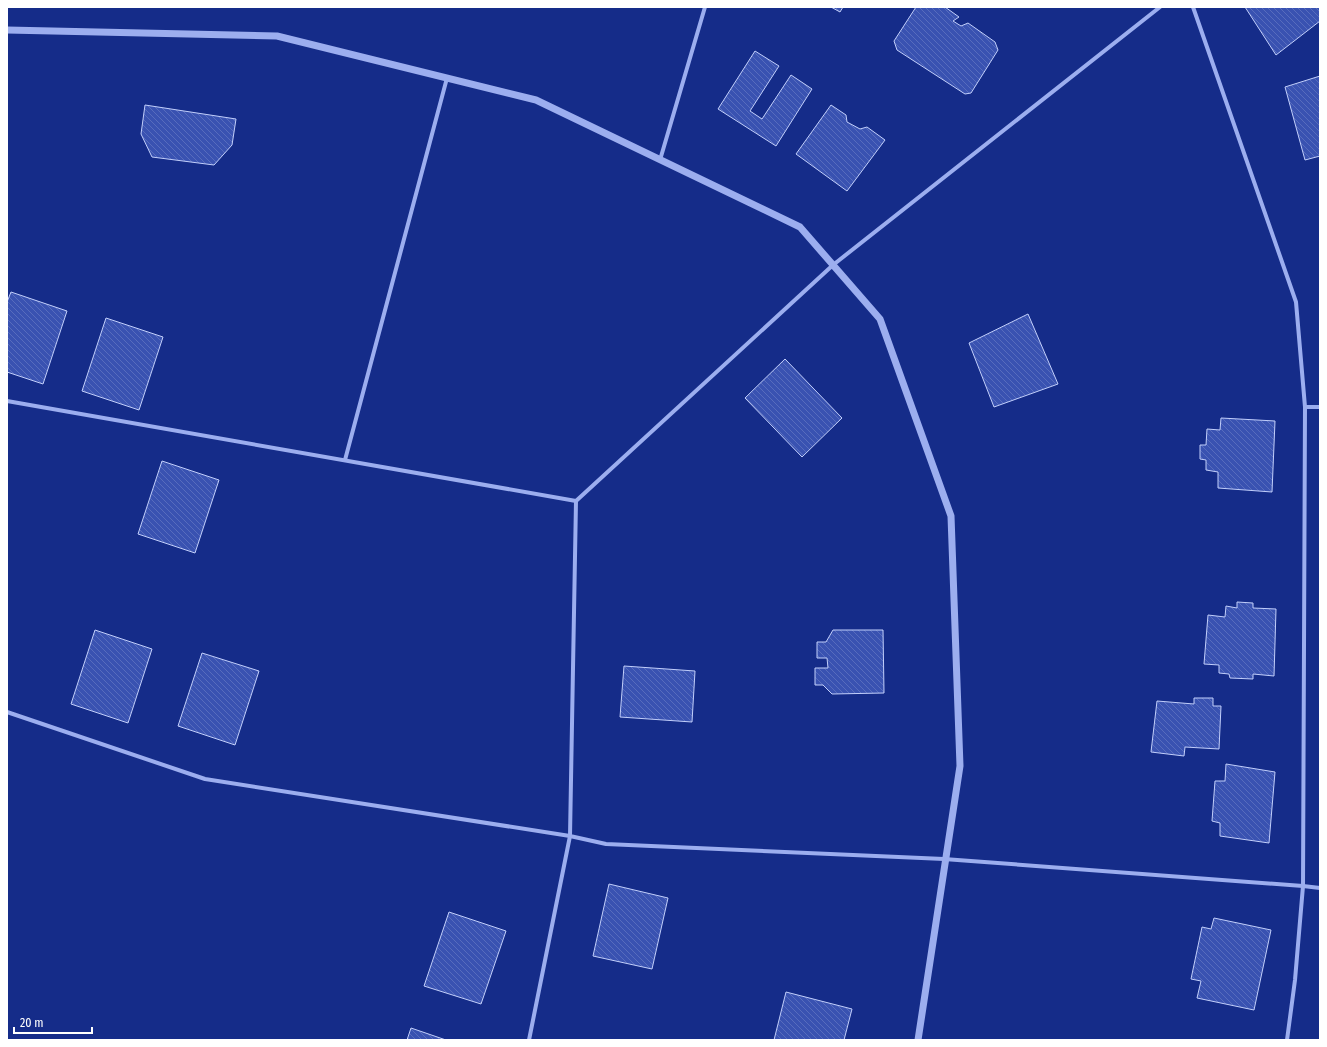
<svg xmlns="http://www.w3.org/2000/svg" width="1327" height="1047" viewBox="0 0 1327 1047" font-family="'Fira Sans Condensed',sans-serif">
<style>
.building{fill:url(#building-back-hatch);stroke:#c2cffb}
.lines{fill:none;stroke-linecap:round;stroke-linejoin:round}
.minor{stroke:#9caeef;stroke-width:4}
.tertiary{stroke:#9caeef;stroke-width:7}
</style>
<defs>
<pattern id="building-back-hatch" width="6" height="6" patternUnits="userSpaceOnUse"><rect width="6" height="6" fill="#3952b1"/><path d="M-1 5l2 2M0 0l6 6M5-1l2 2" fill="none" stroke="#576cbd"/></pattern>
</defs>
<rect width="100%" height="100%" fill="#152c89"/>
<!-- building -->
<g class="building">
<path d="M831,7H843L840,12Z"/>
<path d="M916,7H945L959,17L953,21L961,26L968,23L995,42L998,50L971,93L965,94L897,50L894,41Z"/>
<path d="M1245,7H1320V21L1276,55Z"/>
<path d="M755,51L779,66L750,111L762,119L791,75L812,89L776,146L718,109Z"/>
<path d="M1320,76V156L1305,160L1285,87Z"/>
<path d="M145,105L236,119L232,145L214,165L152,157L141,134Z"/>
<path d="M831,105L846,115L847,122L860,129L867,127L885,140L847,191L796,154Z"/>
<path d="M11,292L67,311L43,384L7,372V302Z"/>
<path d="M1028,314L1058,384L994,407L969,343Z"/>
<path d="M106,318L163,337L139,410L82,391Z"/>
<path d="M785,359L842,418L802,457L745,398Z"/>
<path d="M1221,418L1275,421L1272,492L1218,488V472L1206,470V460L1200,459V445H1206L1207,429L1220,430Z"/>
<path d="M162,461L219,480L195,553L138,534Z"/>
<path d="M1237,602L1253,603V608L1276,609L1274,676L1253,674V679L1230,678L1229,674L1219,673V665L1204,664L1208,615L1225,617L1226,606L1237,608Z"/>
<path d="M95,630L152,649L128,723L71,704Z"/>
<path d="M833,630H883L884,693L832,694L823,685H815V668H828L827,658H817V642H826Z"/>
<path d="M202,653L259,671L235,745L178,726Z"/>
<path d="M624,666L695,671L692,722L620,717Z"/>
<path d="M1194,698H1213V706H1221L1219,749L1185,747L1184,756L1151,752L1157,701L1194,704Z"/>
<path d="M1226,764L1275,772L1269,843L1220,836V823L1212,821L1215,781H1225Z"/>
<path d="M609,884L668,898L652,969L593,956Z"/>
<path d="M449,912L506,931L481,1004L424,986Z"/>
<path d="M1214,918L1271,930L1254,1010L1197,998L1201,981L1191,979L1202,927L1211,929Z"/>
<path d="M786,992L852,1009L844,1040H774Z"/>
<path d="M411,1028L446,1040H407Z"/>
</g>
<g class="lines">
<!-- minor -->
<g class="minor">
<path d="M1160,7L833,265L576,501L570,836L606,844L944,859L1303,886L1320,888"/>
<path d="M1193,7L1296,302L1305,407L1303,886L1295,980L1287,1040"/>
<path d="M660,160L705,7"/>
<path d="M7,401L576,501"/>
<path d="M1305,407H1320"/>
<path d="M345,460L447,78"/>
<path d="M7,712L205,779L570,836L529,1040"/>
</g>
<!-- tertiary -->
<path class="tertiary" d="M7,30L277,36L536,100L800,227L880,319L951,516L960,766L918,1040"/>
</g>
<!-- border -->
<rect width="1327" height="1047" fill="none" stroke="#ffffff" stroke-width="16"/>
<!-- scale -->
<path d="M14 1027v6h78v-6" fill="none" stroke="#ffffff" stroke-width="2"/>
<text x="20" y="1027" font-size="12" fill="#ffffff" stroke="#152c89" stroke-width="3" paint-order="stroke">20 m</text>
</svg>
